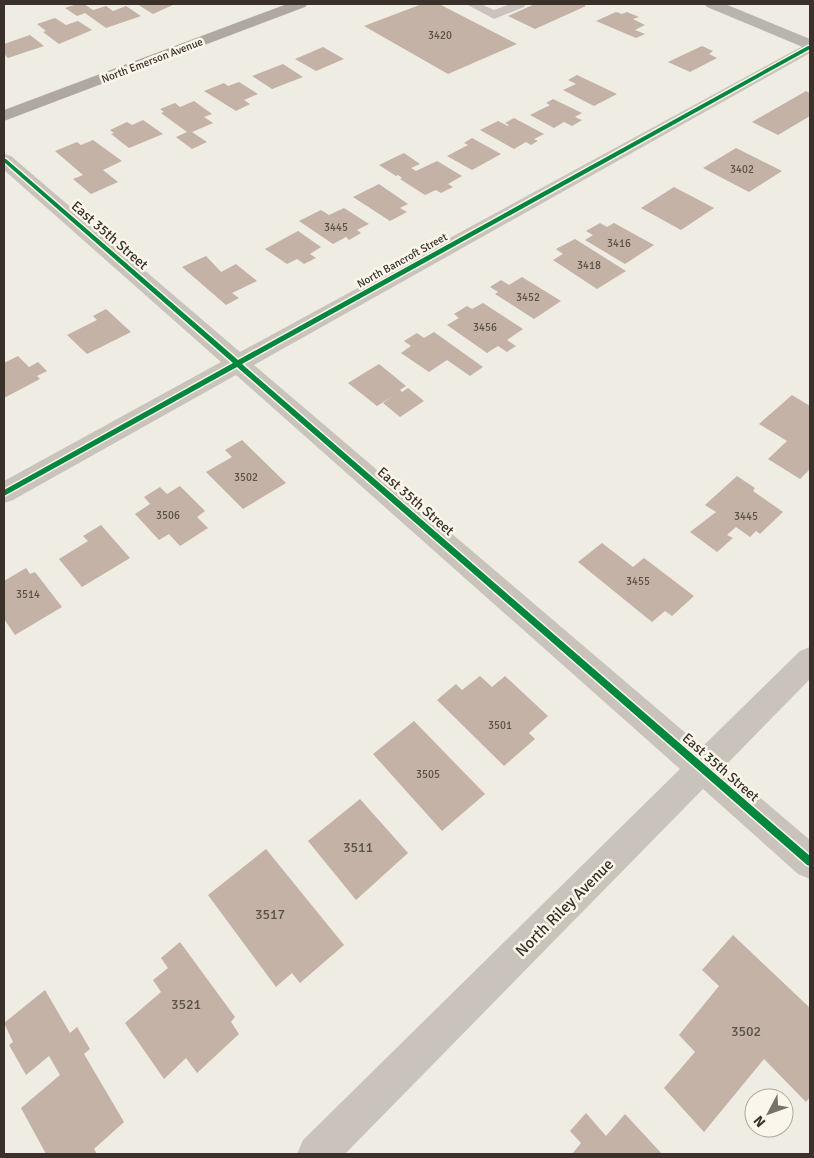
<svg xmlns="http://www.w3.org/2000/svg" width="814" height="1158" viewBox="0 0 814 1158" font-family="Signika,sans-serif">
<style>
.building{fill:#c3b2a5}
.lines{fill:none;stroke-linecap:round;stroke-linejoin:round}
.service{fill:#c9c3bc;fill-rule:evenodd}
.minor{fill:#c9c3bc;fill-rule:evenodd}
.secondary{fill:#b9b4ad;fill-rule:evenodd}
.primary{fill:#aea8a1;fill-rule:evenodd}
.cycleway-casing{stroke:#fbf6ec;stroke-width:3}
.cycleway{fill:#00873e;fill-rule:evenodd}
.labels{text-anchor:middle;stroke-width:5;stroke-linejoin:round;paint-order:stroke}
.number-label{font-size:11px;fill:#5c5149}
.far-street-label{font-size:11px;fill:#3a312a;stroke:#fbf6ec}
.street-label{font-size:14px;fill:#3a312a;stroke:#fbf6ec}
.near-number-label{font-size:14px;fill:#5c5149}
.near-street-label{font-size:16px;fill:#3a312a;stroke:#fbf6ec}
</style>
<rect width="100%" height="100%" fill="#efece4"/>
<!-- building -->
<g class="building">
<path d="M77,4H84L93,10L106,6L113,11L126,6L141,16L106,28L85,13L77,16L65,8Z"/>
<path d="M137,4H175L153,14Z"/>
<path d="M422,4H439L517,44L448,74L364,26Z"/>
<path d="M535,4H586L584,5L586,6L535,29L508,16Z"/>
<path d="M616,12L622,14L627,12L639,17L633,19L645,25L635,30L645,34L636,38L596,21Z"/>
<path d="M55,18L66,25L78,21L92,30L59,44L43,32L46,31L37,24Z"/>
<path d="M30,35L44,46L8,58L4,54V44Z"/>
<path d="M702,46L713,51L709,54L717,58L690,72L668,62Z"/>
<path d="M323,47L344,59L316,71L295,59Z"/>
<path d="M283,64L303,77L272,89L252,76Z"/>
<path d="M577,75L617,94L594,106L563,90L576,84L568,80Z"/>
<path d="M239,82L258,94L244,100L250,104L236,111L204,91L224,83L228,86Z"/>
<path d="M806,91L810,93V116L778,135L752,122Z"/>
<path d="M553,99L582,113L575,117L582,120L572,126L564,122L554,128L530,115L550,105L546,103Z"/>
<path d="M194,101L212,114L204,117L213,123L192,132L207,142L192,149L176,137L187,132L161,113L164,112L160,109L175,103L180,107Z"/>
<path d="M514,118L544,134L534,139L538,141L531,145L526,142L514,149L480,130L498,121L508,126L509,125L505,123Z"/>
<path d="M143,120L163,134L129,148L111,134L114,133L110,130L127,122L132,125Z"/>
<path d="M472,138L501,154L472,170L447,156L468,145L464,143Z"/>
<path d="M93,140L122,161L103,170L118,182L91,194L73,179L83,175L55,151L77,142L81,145Z"/>
<path d="M736,148L782,171L749,192L703,168Z"/>
<path d="M404,153L420,164L411,168L416,171L437,161L462,176L448,184L453,187L441,193L436,190L425,195L400,179L402,178L398,175L396,176L379,165Z"/>
<path d="M379,184L408,204L400,208L407,212L390,221L353,197Z"/>
<path d="M674,187L714,208L681,230L641,208Z"/>
<path d="M344,208L369,224L357,230L361,233L349,240L346,237L333,244L299,221L321,210L329,215Z"/>
<path d="M600,223L607,227L614,223L654,245L625,264L585,240L593,235L586,231Z"/>
<path d="M298,231L321,247L310,254L316,258L304,264L297,259L287,264L265,249Z"/>
<path d="M575,239L626,271L597,289L553,260L563,254L556,249Z"/>
<path d="M206,256L221,272L236,264L257,281L232,293L239,298L226,305L182,267Z"/>
<path d="M522,277L561,301L534,319L495,294L498,292L490,287L501,280L509,285Z"/>
<path d="M483,303L523,329L507,340L516,346L507,352L498,346L487,353L447,325L459,318L454,314L467,306L472,309Z"/>
<path d="M106,309L131,332L87,354L67,335L97,320L93,316Z"/>
<path d="M434,332L483,367L470,376L447,360L429,372L401,353L411,346L404,341L417,333L424,338Z"/>
<path d="M18,356L29,367L38,362L47,371L37,376L40,379L4,398V363Z"/>
<path d="M379,364L406,386L400,390L402,392L408,388L424,401L400,417L383,403L393,396L377,406L348,383Z"/>
<path d="M792,395L810,406V469L800,479L768,459L787,441L759,424Z"/>
<path d="M242,440L286,483L243,509L206,472L232,457L225,450Z"/>
<path d="M737,476L755,488L753,491L783,512L760,534L756,531L750,537L736,527L727,535L733,538L717,552L690,532L716,512L705,505Z"/>
<path d="M180,486L205,511L197,517L208,528L180,546L169,534L159,540L135,514L150,504L144,497L160,487L167,494Z"/>
<path d="M101,525L130,558L82,587L59,559L88,541L83,536Z"/>
<path d="M602,543L633,567L644,558L694,596L672,616L665,611L652,622L578,562Z"/>
<path d="M26,568L30,574L35,572L62,607L15,635L4,619V581Z"/>
<path d="M480,676L492,687L505,676L548,716L529,733L535,739L504,766L437,700L456,684L462,690Z"/>
<path d="M414,721L485,794L442,831L373,754Z"/>
<path d="M360,799L408,853L356,900L308,841Z"/>
<path d="M266,849L344,945L300,983L292,973L276,987L208,895Z"/>
<path d="M733,935L810,1008V1097L806,1102L764,1059L704,1132L664,1088L695,1052L679,1035L719,986L702,970Z"/>
<path d="M180,942L235,1017L231,1022L239,1034L197,1073L186,1058L164,1079L125,1023L161,992L153,980L168,968L161,958Z"/>
<path d="M45,990L70,1033L77,1027L90,1049L84,1054L124,1122L94,1149L97,1154H46L21,1108L60,1075L49,1056L26,1075L9,1045L13,1042L4,1023Z"/>
<path d="M586,1113L606,1136L625,1114L662,1154H572L581,1143L570,1131Z"/>
</g>
<g class="lines">
<!-- service -->
<path class="service" d="M466,4H481L494,10L510,4H526L524,7L494,19Z"/>
<!-- minor -->
<path class="minor" d="M810,42V53L254,365L702,747L800,651L810,647V679L724,767L810,840V879L798,874L703,789L345,1154H297L303,1140L680,769L236,375L13,500L4,503V481L221,362L4,170V154L11,156L240,352Z"/>
<!-- secondary -->
<path class="secondary" d="M704,4H725L810,39V50L707,7Z"/>
<!-- primary -->
<path class="primary" d="M287,4H308L305,7L4,121V110Z"/>
<!-- cycleway casing -->
<g class="cycleway-casing">
<path id="cycleway" d="M808,46H810V49L242,364L810,856V866L807,865L237,367L4,496V490L233,363L4,162V159H6L238,360Z"/>
</g>
<!-- cycleway -->
<use href="#cycleway" class="cycleway"/>
</g>
<g class="labels">
<!-- number labels -->
<g class="number-label">
<text x="440" y="39">3420</text>
<text x="742" y="173">3402</text>
<text x="336" y="231">3445</text>
<text x="619" y="247">3416</text>
<text x="589" y="269">3418</text>
<text x="528" y="301">3452</text>
<text x="485" y="331">3456</text>
<text x="246" y="481">3502</text>
<text x="168" y="519">3506</text>
<text x="746" y="520">3445</text>
<text x="638" y="585">3455</text>
<text x="28" y="598">3514</text>
<text x="500" y="729">3501</text>
<text x="428" y="778">3505</text>
</g>
<!-- far-street labels -->
<g class="far-street-label">
<text transform="translate(152 60) rotate(-21)" y="4">North Emerson Avenue</text>
<text transform="translate(402 260) rotate(-29)" y="4">North Bancroft Street</text>
</g>
<!-- street labels -->
<g class="street-label">
<text transform="translate(110 235) rotate(41)" y="5">East 35th Street</text>
<text transform="translate(416 501) rotate(41)" y="5">East 35th Street</text>
<text transform="translate(721 767) rotate(41)" y="5">East 35th Street</text>
</g>
<!-- near-number labels -->
<g class="near-number-label">
<text x="358" y="852">3511</text>
<text x="270" y="919">3517</text>
<text x="186" y="1009">3521</text>
<text x="746" y="1036">3502</text>
</g>
<!-- near-street labels -->
<g class="near-street-label">
<text transform="translate(564 907) rotate(-45)" y="6">North Riley Avenue</text>
</g>
</g>
<!-- border -->
<rect width="814" height="1158" fill="none" stroke="#3a312a" stroke-width="10"/>
<!-- north arrow -->
<g transform="translate(769 1113) rotate(229)"><circle r="24" fill="#fbf6ec" stroke="#aea79e"/>
<path d="M0-4L9 19L0 12L-9 19Z" fill="#79726b"/>
<text y="-8" font-size="14" font-weight="bold" text-anchor="middle" fill="#3a312a">N</text>
</g>
</svg>
